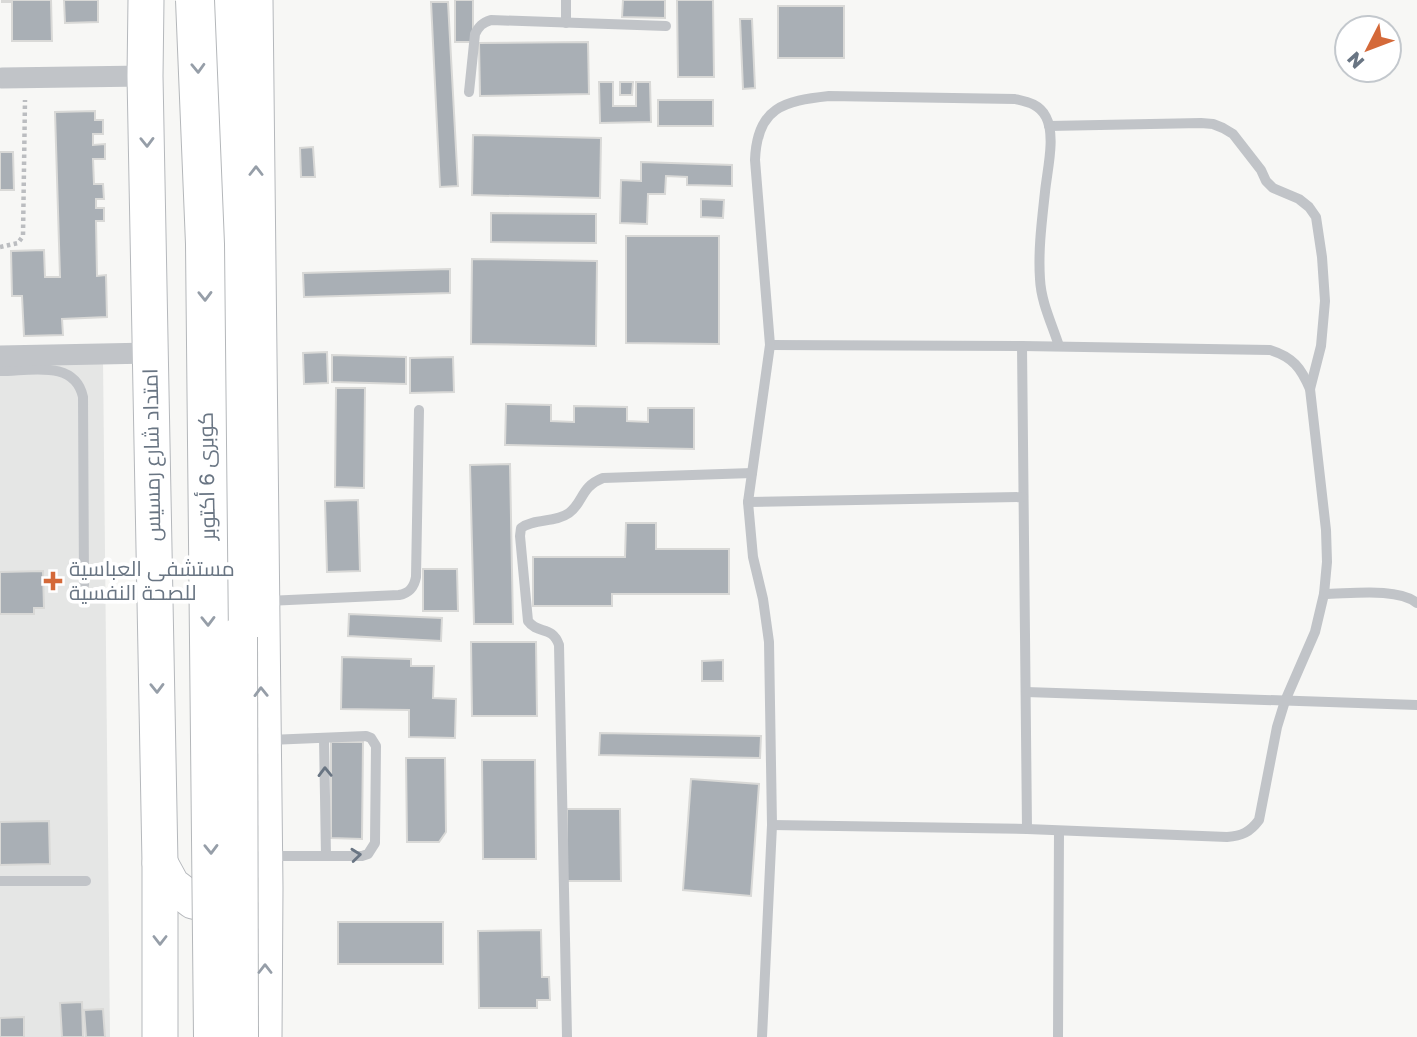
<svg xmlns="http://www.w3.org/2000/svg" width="1417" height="1037" viewBox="0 0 1417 1037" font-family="'Golos Text',Cairo,sans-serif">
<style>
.built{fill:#e5e6e5}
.building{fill:#a9afb5;stroke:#d9d9d7;stroke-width:2}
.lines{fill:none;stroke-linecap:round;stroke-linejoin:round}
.primary-casing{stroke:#b5b8bc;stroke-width:37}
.highway-casing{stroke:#b4b7ba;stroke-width:40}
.path{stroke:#bbbdc0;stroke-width:4.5;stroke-dasharray:3.5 3.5;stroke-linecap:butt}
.lane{stroke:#c1c4c8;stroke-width:10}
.street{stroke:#c1c4c8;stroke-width:21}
.primary{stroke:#fff;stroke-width:35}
.highway{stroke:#fff;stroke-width:38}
.highway-bridge-casing{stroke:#b4b7ba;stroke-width:40;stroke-linecap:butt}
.highway-bridge{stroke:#fff;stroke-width:38}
.oneway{stroke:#969ea8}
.oneway2{stroke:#697583}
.poi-dot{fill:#d46939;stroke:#fff;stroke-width:2.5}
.labels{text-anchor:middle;stroke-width:7;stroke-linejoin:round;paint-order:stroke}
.street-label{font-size:21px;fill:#697583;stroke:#fff}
.poi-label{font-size:21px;fill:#697583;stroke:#fff;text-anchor:start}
</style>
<rect width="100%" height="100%" fill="#f7f7f5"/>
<!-- built -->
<path class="built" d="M103,358L110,1037H0V360Z"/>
<!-- building -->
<g class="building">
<path d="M2,0H51L52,41H12V2H2Z"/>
<path d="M64,0H98V22L65,23Z"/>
<rect x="455" y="0" width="18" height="42"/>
<path d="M623,0H665V18L622,17Z"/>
<path d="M677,0H713L714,77H678Z"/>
<path d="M431,2H448L458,186L440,187Z"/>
<rect x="778" y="6" width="66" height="52"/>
<path d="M740,19H752L755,88L743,89Z"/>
<path d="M588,42L589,94L480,96L479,43Z"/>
<path d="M599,82H613V106H636V82H650L651,122L600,123Z"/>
<path d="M620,82H633L632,95H620Z"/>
<rect x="658" y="100" width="55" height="26"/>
<path d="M95,111V120H103V134H93V145L105,144V159H93L94,184H103L104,199H96V208H104V221H96L97,276L106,275L107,317L62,319L63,335L24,336L22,296H12L11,251L44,250L45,277H60L55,112Z"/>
<path d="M473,135L601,138L600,198L472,195Z"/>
<path d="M313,147L315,177H301L300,148Z"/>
<path d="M0,152H13L14,190H0Z"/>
<path d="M641,162L732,165V186L687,185V177L666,176L665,194H648L647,224L620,223L621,180L641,181Z"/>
<path d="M701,199L724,200L723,218L701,217Z"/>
<path d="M491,213L596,214V243L491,242Z"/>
<path d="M626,236H719V344L626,343Z"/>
<path d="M472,259L597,261L596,346L471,344Z"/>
<path d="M450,269V293L304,297L303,273Z"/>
<path d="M327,352L328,383L304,384L303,353Z"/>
<path d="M332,355L406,357V384L332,382Z"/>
<path d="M453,357L454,392L410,393V358Z"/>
<path d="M336,388H365L364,488L335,487Z"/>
<path d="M506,404L551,405V421L574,422V406L627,407V421L648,422V408H694V449L505,445Z"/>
<path d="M510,464L513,624H474L470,465Z"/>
<path d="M358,500L360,571L327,572L325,501Z"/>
<path d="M626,523H656V549H729V594H612V606H533V557H625Z"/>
<path d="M423,569H457L458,611H423Z"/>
<path d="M43,571L44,608H34V614H0V572Z"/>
<path d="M349,614L442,618L441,641L348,636Z"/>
<path d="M471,642H536L537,716H472Z"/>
<path d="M342,657L411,659V666H434L433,698L456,699L455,738L409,737V710L341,709Z"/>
<path d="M723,660V681H702V661Z"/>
<path d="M600,733L761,736L760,758L599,755Z"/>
<path d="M331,742H363L362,839L331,838Z"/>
<path d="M406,758H445L446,832L439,842H407Z"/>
<path d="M482,760H535L536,859H483Z"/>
<path d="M691,779L759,784L751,896L683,890Z"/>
<path d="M567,809H620L621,881H567Z"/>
<path d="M49,821L50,864L0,865V822Z"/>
<rect x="338" y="922" width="105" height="42"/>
<path d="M541,930L542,977H549L550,1000H537V1008H479L478,931Z"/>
<path d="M82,1002L83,1037H62L60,1003Z"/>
<path d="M103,1009L105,1037H86L84,1010Z"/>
<path d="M24,1017V1037H0V1018Z"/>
</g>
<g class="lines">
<!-- primary casing -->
<g class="primary-casing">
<g id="primary">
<path d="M146,0L145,76L160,863V1037"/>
<path d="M255,0L265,888L264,1037"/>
<path d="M160,863L172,885L193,901L218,907L238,903"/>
</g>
</g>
<!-- highway casing -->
<g class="highway-casing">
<path id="highway" d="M226,0L236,247L238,637"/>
</g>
<!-- path -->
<path class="path" d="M0,247L18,243L23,236L25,100"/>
<!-- lane -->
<g class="lane">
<path d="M566,0V23"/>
<path d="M469,92L475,34C479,26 482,23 491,20L666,26"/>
<path d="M1049,126L1201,123L1213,124L1223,128L1233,134L1261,170L1266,181L1273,188L1299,199L1309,207L1316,217L1322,257L1325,301L1321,346L1310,389"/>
<path d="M770,345L1022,346L1270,350C1293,357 1301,368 1310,389L1326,530L1327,562L1324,594L1315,632L1285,701L1277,727L1259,820C1250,832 1242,836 1227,837L1027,829L772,825"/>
<path d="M1022,346L1027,829"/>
<path d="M0,371C30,371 75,359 83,397L84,585"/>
<path d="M748,502L1023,497"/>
<path d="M1324,594C1349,594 1397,587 1417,603"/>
<path d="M267,601L399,595C409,593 414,588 416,577L419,410"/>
<path d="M1026,692L1417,705"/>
<path d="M324,738L326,856"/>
<path d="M269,740L366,736L371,738L376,746L375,843L368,854L362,856H270"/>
<path d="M0,881H86"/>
<path d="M567,1037L559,645C552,625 538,635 528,621L520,536L521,528C535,518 555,523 569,513C584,502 580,487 603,478L752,473"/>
<path d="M762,1037L772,825L769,642L763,599L753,557L748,502L770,345L755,160C757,107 784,101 829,96L1015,99C1028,102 1039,104 1046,117C1056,136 1047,171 1045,192C1042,220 1038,250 1040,279C1041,302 1052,324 1059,346"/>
<path d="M1058,1037L1059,831"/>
</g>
<!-- street -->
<g class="street">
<path d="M2,78L145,76"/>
<path d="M0,356L151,353"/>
</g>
<!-- primary -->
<use href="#primary" class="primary"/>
<!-- highway -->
<use href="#highway" class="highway"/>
<!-- highway-bridge casing -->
<g class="highway-bridge-casing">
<g id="highway-bridge">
<path d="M195,0L205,244L213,1037"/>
<path d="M238,637L239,1037"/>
</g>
</g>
<!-- highway-bridge -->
<use href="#highway-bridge" class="highway-bridge"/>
</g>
<!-- one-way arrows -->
<defs><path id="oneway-chevron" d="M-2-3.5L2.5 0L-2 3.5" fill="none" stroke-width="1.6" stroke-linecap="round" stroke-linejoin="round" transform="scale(1.75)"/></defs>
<g class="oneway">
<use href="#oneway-chevron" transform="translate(198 68) rotate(88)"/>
<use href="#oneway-chevron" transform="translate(147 142) rotate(89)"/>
<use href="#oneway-chevron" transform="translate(256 171) rotate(-90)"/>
<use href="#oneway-chevron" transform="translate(205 296) rotate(89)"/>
<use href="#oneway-chevron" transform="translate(208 621) rotate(89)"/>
<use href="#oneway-chevron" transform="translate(157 688) rotate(89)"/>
<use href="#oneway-chevron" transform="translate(261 692) rotate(-91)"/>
<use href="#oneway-chevron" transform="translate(211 849) rotate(89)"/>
<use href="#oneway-chevron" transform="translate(160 940) rotate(90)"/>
<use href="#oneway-chevron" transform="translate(265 969) rotate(-90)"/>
</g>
<g class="oneway2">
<use href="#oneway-chevron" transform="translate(325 772) rotate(-91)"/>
<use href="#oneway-chevron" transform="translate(356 855) rotate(-6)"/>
</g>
<!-- markers -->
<path class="poi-dot" d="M49.5 570.5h7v7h7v7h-7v7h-7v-7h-7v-7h7z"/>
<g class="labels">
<!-- street labels -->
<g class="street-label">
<text transform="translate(152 455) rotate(-91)" y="7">امتداد شارع رمسيس</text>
<text transform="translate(207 476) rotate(-91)" y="7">كوبرى 6 أكتوبر</text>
</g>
<!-- poi labels -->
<g class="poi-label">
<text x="69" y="576">مستشفى العباسية<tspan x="69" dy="24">للصحة النفسية</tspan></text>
</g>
</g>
<!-- north arrow -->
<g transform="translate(1368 49) rotate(228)"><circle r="33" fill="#ffffff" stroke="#c3c8cd" stroke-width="2"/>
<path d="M0-5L12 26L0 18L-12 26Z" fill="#d46939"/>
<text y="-10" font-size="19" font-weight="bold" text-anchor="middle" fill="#697583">N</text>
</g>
</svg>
